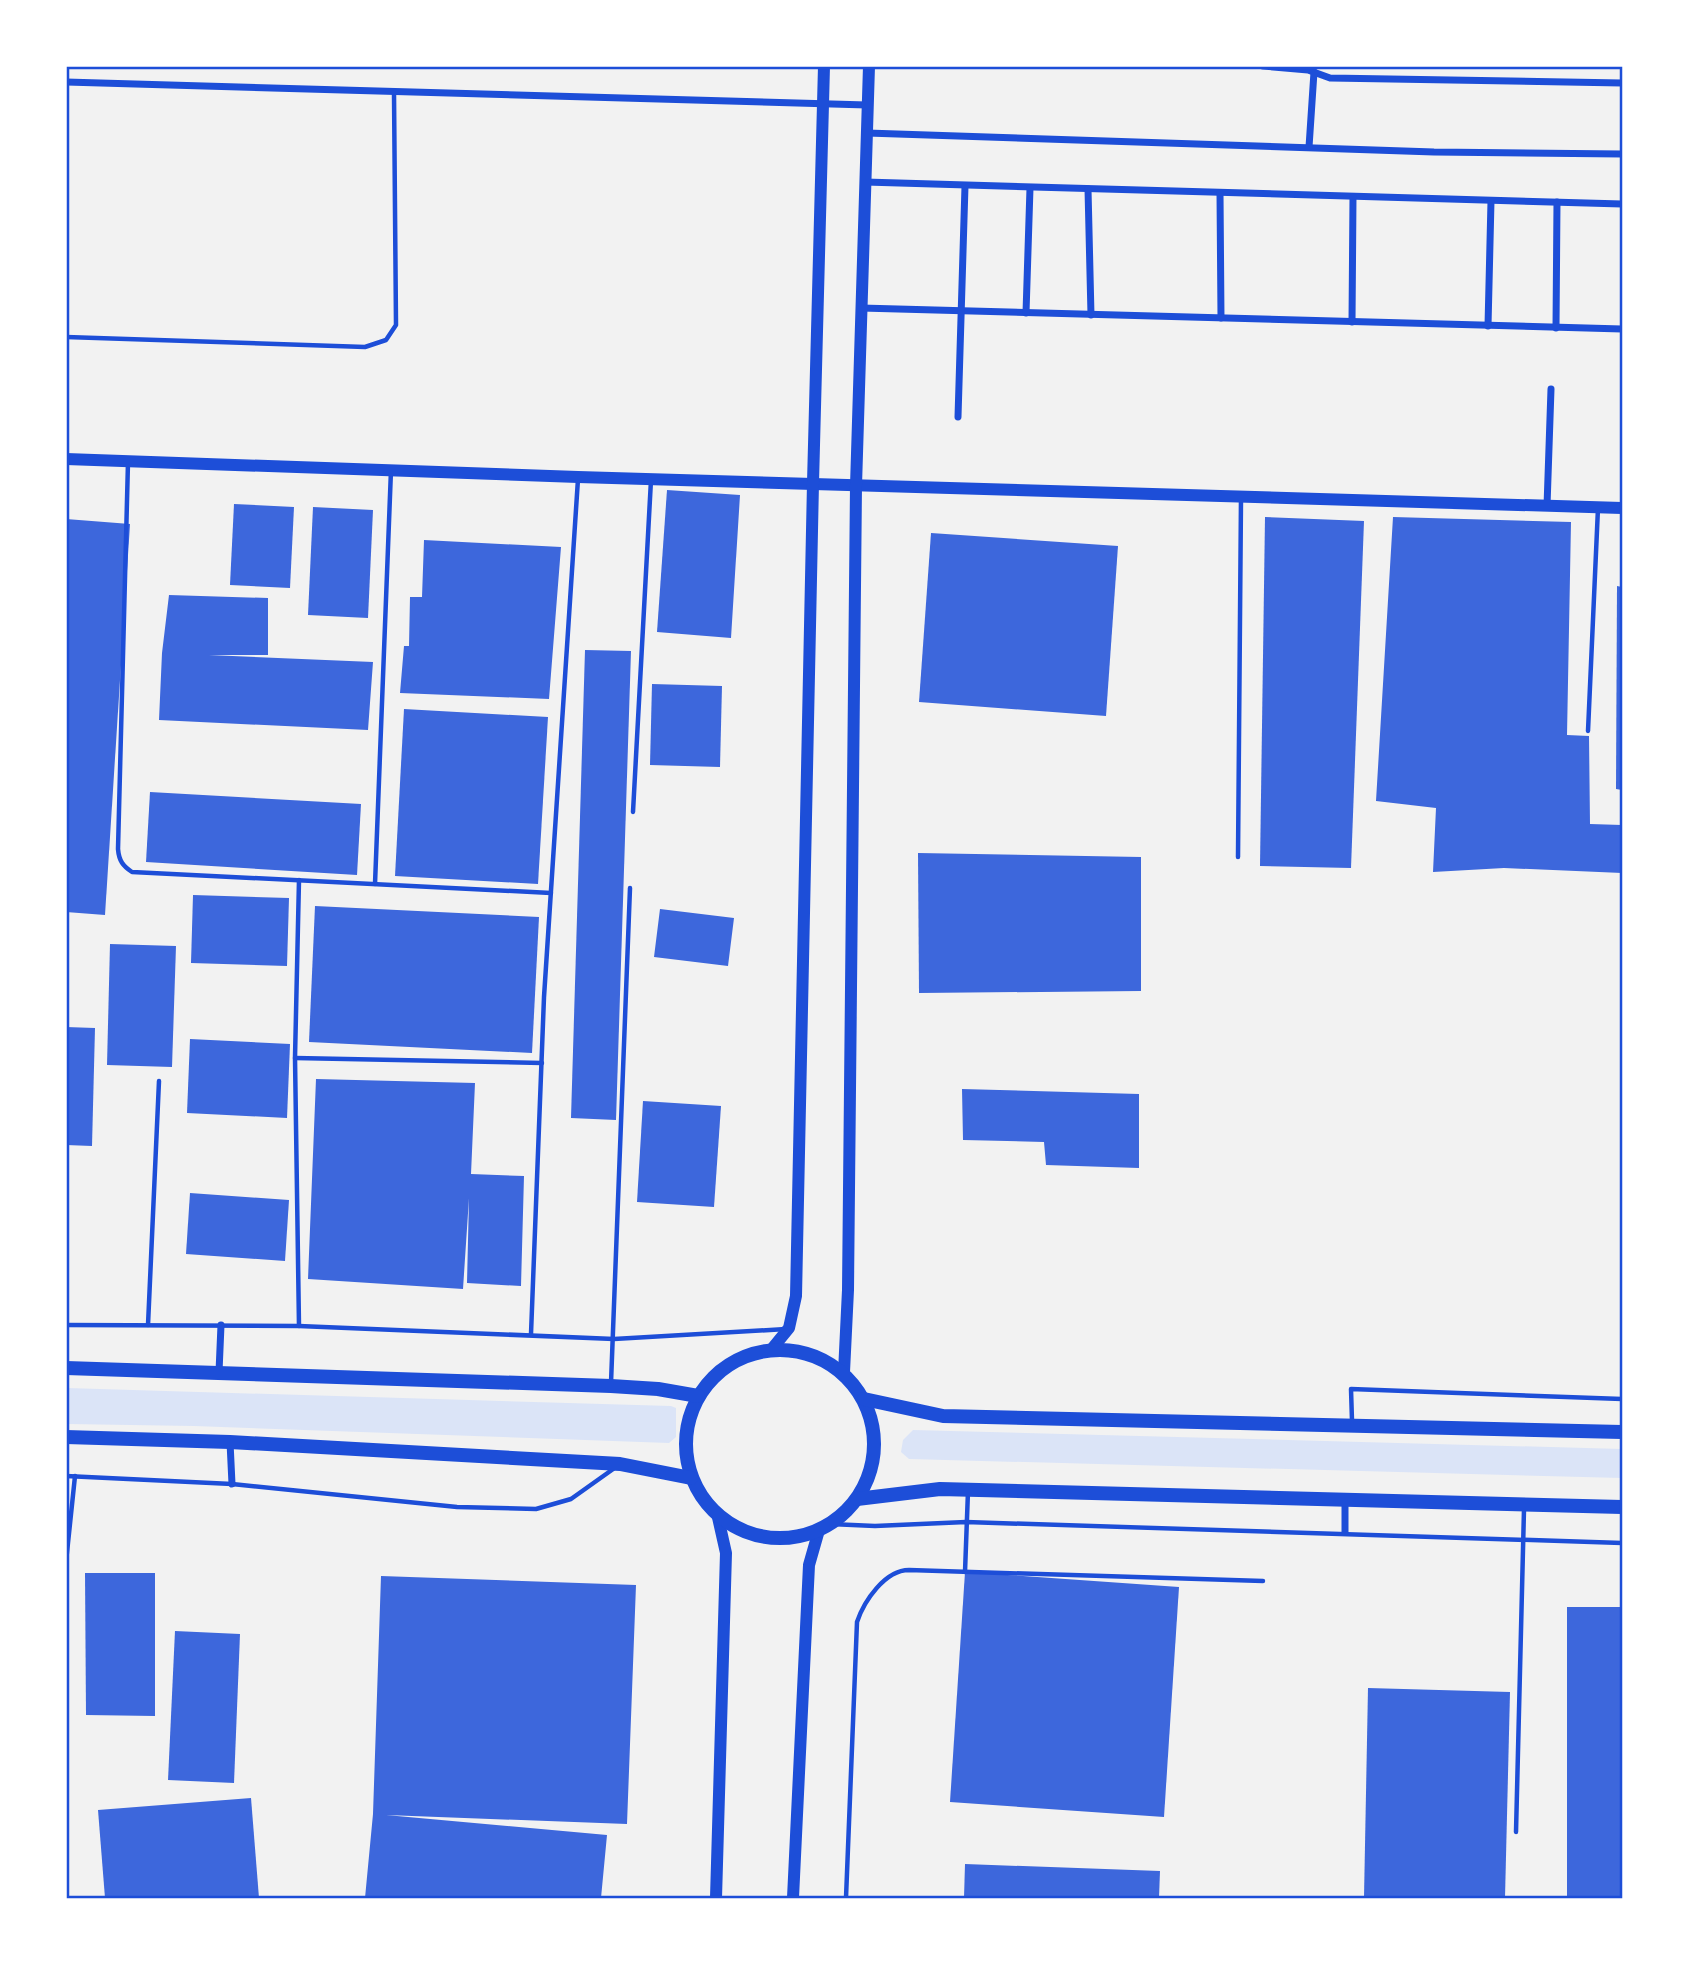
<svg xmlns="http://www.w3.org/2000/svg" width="1689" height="1965" viewBox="0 0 1689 1965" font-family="'Golos Text',sans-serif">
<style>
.green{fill:#dbe4f7}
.building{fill:#3d67dc}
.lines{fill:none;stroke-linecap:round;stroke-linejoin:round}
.service{stroke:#1d4ed8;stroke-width:4.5}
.minor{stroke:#1d4ed8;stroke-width:7}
.tertiary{stroke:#1d4ed8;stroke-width:12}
.primary{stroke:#1d4ed8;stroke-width:14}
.neatline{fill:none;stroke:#1d4ed8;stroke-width:2.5}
</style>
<rect width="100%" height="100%" fill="#f2f2f2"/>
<!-- green -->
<g class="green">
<path d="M67,1388L671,1406L676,1408V1437L669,1443L194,1426L67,1424Z"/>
<path d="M913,1430L1622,1449V1478L909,1459L901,1452L903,1440Z"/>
</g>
<!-- building -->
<g class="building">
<path d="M667,490L740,495L731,638L657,632Z"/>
<path d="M234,504L294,507L290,588L230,585Z"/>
<path d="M313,507L373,510L368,618L308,615Z"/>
<path d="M1265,517L1364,521L1351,868L1260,866Z"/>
<path d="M1393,517L1571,522L1567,735L1589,736L1590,824L1622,825V873L1504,868L1433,872L1436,808L1376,801Z"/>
<path d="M66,519L130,524L105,915L66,912Z"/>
<path d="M931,533L1118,546L1106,716L919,702Z"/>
<path d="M424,540L561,547L549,699L400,693L404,646H409L410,597H422Z"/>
<path d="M1617,586L1622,587V790L1616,789Z"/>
<path d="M169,595L268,598V655H209L373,662L368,730L159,720L162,653Z"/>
<path d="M585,650L631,651L616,1120L571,1118Z"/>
<path d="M652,684L722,686L720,767L650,765Z"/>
<path d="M404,709L548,717L538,884L395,876Z"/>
<path d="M150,792L361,804L357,875L146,862Z"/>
<path d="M918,853L1141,857V991L919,993Z"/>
<path d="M193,895L289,898L287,966L191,963Z"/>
<path d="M315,906L539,917L532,1053L309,1042Z"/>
<path d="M660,909L734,918L728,966L654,957Z"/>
<path d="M110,944L176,946L172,1067L107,1065Z"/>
<path d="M66,1027L95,1028L92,1146L66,1145Z"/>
<path d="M190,1039L290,1044L287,1118L187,1113Z"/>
<path d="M316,1079L475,1083L471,1174L524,1176L521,1286L467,1283L469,1198L463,1289L308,1279Z"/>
<path d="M962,1089L1139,1094V1168L1046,1165L1044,1142L963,1140Z"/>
<path d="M643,1101L721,1106L714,1207L637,1202Z"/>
<path d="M190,1193L289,1200L285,1261L186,1254Z"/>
<path d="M965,1572L1179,1587L1164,1817L950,1802Z"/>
<path d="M85,1573H155V1716L86,1715Z"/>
<path d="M381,1576L636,1585L627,1824L386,1815L607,1835L601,1898H365L373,1814Z"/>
<rect x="1567" y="1607" width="55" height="291"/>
<path d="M175,1631L240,1634L234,1783L168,1780Z"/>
<path d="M1368,1688L1510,1692L1505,1898H1364Z"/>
<path d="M251,1798L259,1898H105L98,1810Z"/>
<path d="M965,1864L1160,1871L1159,1898H964Z"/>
</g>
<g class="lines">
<!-- service -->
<g class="service">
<path d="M66,337L365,347L386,340L396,325L394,93"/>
<path d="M128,462L118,849C119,861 123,866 132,872L551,893"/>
<path d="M1588,731L1598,508"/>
<path d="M633,812L651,480"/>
<path d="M1238,857L1241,498"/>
<path d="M375,884L391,470"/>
<path d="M295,1058L542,1063"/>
<path d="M66,1325L299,1326L614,1339L786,1329"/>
<path d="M148,1325L159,1081"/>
<path d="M299,1326L295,1058L299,880"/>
<path d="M531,1334L544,997L578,479"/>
<path d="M611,1383L630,888"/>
<path d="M1352,1421L1351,1389L1622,1399"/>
<path d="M66,1476L232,1484L457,1507L536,1509L571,1499L616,1467"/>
<path d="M830,1524L875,1526L966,1522L1622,1543"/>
<path d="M66,1562L75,1476"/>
<path d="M965,1572L968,1491"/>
<path d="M1516,1832L1524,1509"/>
<path d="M846,1898L857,1622C864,1601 885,1570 909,1570L1263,1581"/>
</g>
<!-- minor -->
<g class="minor">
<path d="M1263,66L1308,70L1330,78L1622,83"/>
<path d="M66,82L867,105"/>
<path d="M867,133L1434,152L1622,154"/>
<path d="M1309,147L1314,72"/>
<path d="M865,182L1622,204"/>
<path d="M1088,189L1091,315"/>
<path d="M1220,193L1221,318"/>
<path d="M861,308L1622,329"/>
<path d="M1026,313L1030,188"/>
<path d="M1352,322L1353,197"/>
<path d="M1488,326L1491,201"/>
<path d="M1556,328L1557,202"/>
<path d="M958,417L965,186"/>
<path d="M1547,506L1551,389"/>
<path d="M219,1372L221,1325"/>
<path d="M230,1442L232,1484"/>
<path d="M1345,1532V1500"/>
</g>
<!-- tertiary -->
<g class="tertiary">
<path d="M66,459L578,477L1622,508"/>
<path d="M771,1350L789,1328L796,1296L813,483L824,66"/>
<path d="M844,1372L848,1290L856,486L869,66"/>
<path d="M716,1898L726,1553L717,1513"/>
<path d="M793,1898L809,1565L819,1530"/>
</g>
<!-- primary -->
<g class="primary">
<circle cx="780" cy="1444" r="94"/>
<path d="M66,1368L611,1386L658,1389L698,1396"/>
<path d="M864,1399L943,1416L1622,1432"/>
<path d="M66,1437L230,1442L620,1464L691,1478"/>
<path d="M857,1499L940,1489L1622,1507"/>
</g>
</g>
<!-- border -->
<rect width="1689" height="1965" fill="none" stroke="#ffffff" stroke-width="136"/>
<rect x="68" y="68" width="1553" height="1829" class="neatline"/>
</svg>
